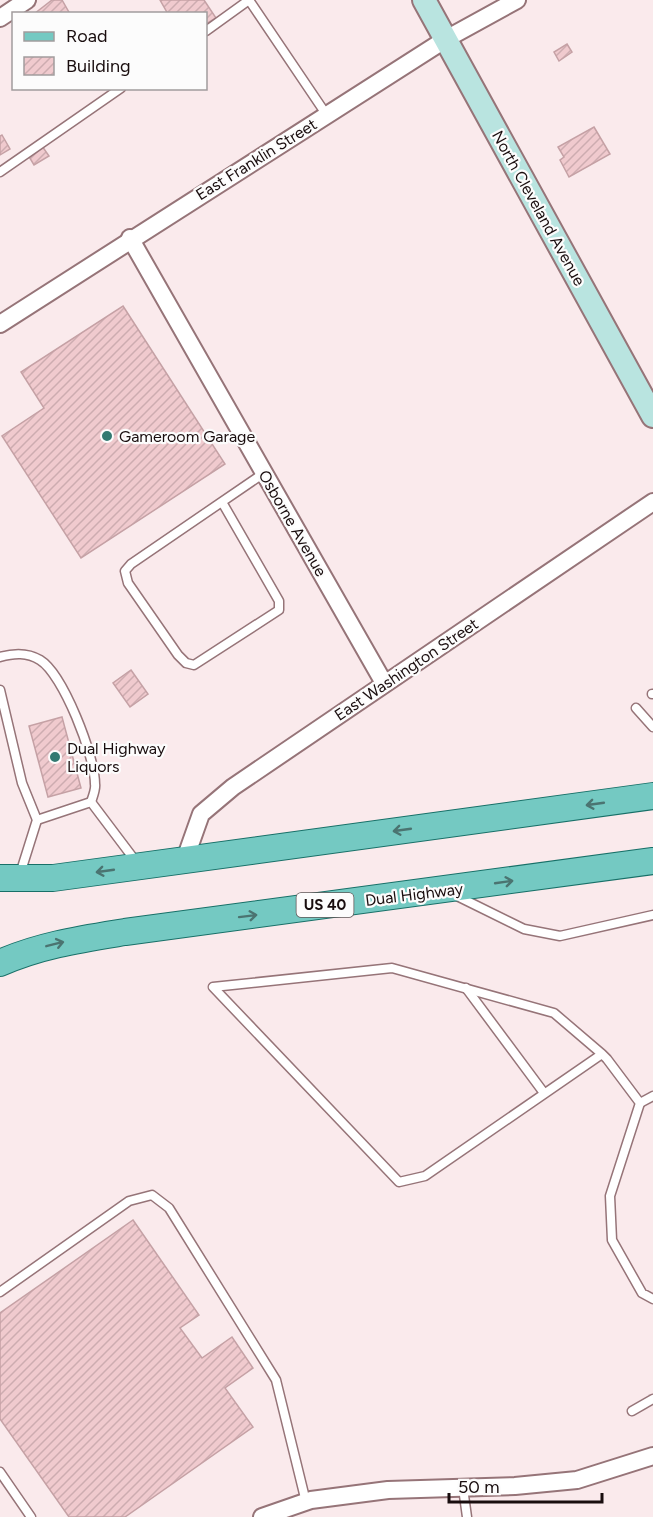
<svg xmlns="http://www.w3.org/2000/svg" width="653" height="1517" viewBox="0 0 653 1517" font-family="Figtree,sans-serif">
<style>
.building{fill:url(#building-hatch);stroke:#c5a1a5;stroke-width:1.5}
.lines{fill:none;stroke-linecap:round;stroke-linejoin:round}
.lane-casing{stroke:#967478;stroke-width:11}
.street-casing{stroke:#967478;stroke-width:20}
.secondary-casing{stroke:#967478;stroke-width:26}
.primary-casing{stroke:#187068;stroke-width:28}
.lane{stroke:#fff;stroke-width:8}
.street{stroke:#fff;stroke-width:16}
.secondary{stroke:#b9e4e0;stroke-width:22}
.primary{stroke:#74c9c2;stroke-width:26}
.oneway{stroke:#4b7471}
.poi-dot{fill:#327971;stroke:#fcfcfc;stroke-width:2}
.labels{text-anchor:middle;stroke-width:4.5;stroke-linejoin:round;paint-order:stroke}
.shield{fill:#fcfcfc;stroke:#5d5555;stroke-width:1.5}
.shield-label{font-size:15px;font-weight:bold;fill:#190d0e}
.street-label{font-size:16px;fill:#190d0e;stroke:#fcfcfc}
.poi-label{font-size:16px;fill:#190d0e;stroke:#fcfcfc;text-anchor:start}
</style>
<defs>
<pattern id="building-hatch" width="6" height="6" patternUnits="userSpaceOnUse" patternTransform="scale(1.5)"><rect width="6" height="6" fill="#f0cace"/><path d="M-1 1l2-2M0 6l6-6M5 7l2-2" fill="none" stroke="#cdacb0"/></pattern>
</defs>
<rect width="100%" height="100%" fill="#faeaec"/>
<!-- building -->
<g class="building">
<path d="M52,0H62L70,14H34Z"/>
<path d="M160,0H204L216,18L206,24V14H168Z"/>
<path d="M567,44L572,52L559,61L554,52Z"/>
<path d="M594,127L610,154L569,177L560,160L564,157L558,147Z"/>
<path d="M2,135L10,149L0,155V136Z"/>
<path d="M42,146L49,156L34,165L28,155Z"/>
<path d="M123,306L225,464L81,558L2,436L44,408L21,372Z"/>
<path d="M131,670L148,694L130,707L113,683Z"/>
<path d="M62,717L81,788L48,797L29,726Z"/>
<path d="M133,1220L199,1315L180,1328L202,1358L232,1337L253,1368L225,1388L253,1427L125,1517H69L0,1419V1313Z"/>
</g>
<g class="lines">
<!-- lane casing -->
<g class="lane-casing">
<g id="lane">
<path d="M249,0L326,114"/>
<path d="M206,31L249,0"/>
<path d="M0,172L121,88"/>
<path d="M222,502L279,601V610L194,665L186,663L178,655L128,583L125,571L131,564L264,473"/>
<path d="M0,657C14,653 27,652 40,660C63,674 95,756 95,784C96,789 93,796 91,802"/>
<path d="M0,690L22,783L37,820L20,874"/>
<path d="M652,694H653"/>
<path d="M636,708L653,727"/>
<path d="M37,820L91,802L137,863"/>
<path d="M455,895L524,929L560,936L653,915"/>
<path d="M466,988L544,1093"/>
<path d="M602,1054L425,1176L399,1182L213,987L392,968L554,1013L602,1054L607,1059L640,1103L610,1196L612,1240L642,1293L653,1299"/>
<path d="M640,1103L653,1096"/>
<path d="M0,1292L129,1201L152,1195L169,1208L276,1380L306,1502"/>
<path d="M632,1411L653,1399"/>
<path d="M0,1472L31,1517"/>
<path d="M463,1488L467,1517"/>
</g>
</g>
<!-- street casing -->
<g class="street-casing">
<g id="street">
<path d="M0,18L27,0"/>
<path d="M130,238L384,683"/>
<path d="M0,324L446,39L517,0"/>
<path d="M185,859L201,814L233,787L653,502"/>
<path d="M262,1517L311,1500L388,1490L515,1486L577,1480L653,1456"/>
</g>
</g>
<!-- secondary casing -->
<g class="secondary-casing">
<path id="secondary" d="M424,0L653,416"/>
</g>
<!-- primary casing -->
<g class="primary-casing">
<g id="primary">
<path d="M0,878H53L653,796"/>
<path d="M0,963C40,945 82,939 125,932L653,861"/>
</g>
</g>
<!-- lane -->
<use href="#lane" class="lane"/>
<!-- street -->
<use href="#street" class="street"/>
<!-- secondary -->
<use href="#secondary" class="secondary"/>
<!-- primary -->
<use href="#primary" class="primary"/>
</g>
<!-- one-way arrows -->
<defs><path id="oneway-shaft" d="M-6 0H5M1.5-3L5.5 0L1.5 3" fill="none" stroke-width="1.6" stroke-linecap="round" stroke-linejoin="round" transform="scale(1.5)"/></defs>
<g class="oneway">
<use href="#oneway-shaft" transform="translate(595 804) rotate(172)"/>
<use href="#oneway-shaft" transform="translate(402 830) rotate(172)"/>
<use href="#oneway-shaft" transform="translate(105 871) rotate(172)"/>
<use href="#oneway-shaft" transform="translate(504 882) rotate(-8)"/>
<use href="#oneway-shaft" transform="translate(248 916) rotate(-7)"/>
<use href="#oneway-shaft" transform="translate(55 944) rotate(-14)"/>
</g>
<!-- markers -->
<g class="poi-dot">
<circle cx="107" cy="436" r="6"/>
<circle cx="55" cy="757" r="6"/>
</g>
<g class="labels">
<!-- shield labels -->
<rect class="shield" x="296.5" y="893" width="57" height="24" rx="4.5"/>
<g class="shield-label">
<text x="325" y="910">US 40</text>
</g>
<!-- street labels -->
<g class="street-label">
<text transform="translate(256 159) rotate(-32)" y="6">East Franklin Street</text>
<text transform="translate(539 208) rotate(61)" y="6">North Cleveland Avenue</text>
<text transform="translate(293 523) rotate(60)" y="6">Osborne Avenue</text>
<text transform="translate(406 669) rotate(-34)" y="6">East Washington Street</text>
<text transform="translate(414 894) rotate(-7)" y="6">Dual Highway</text>
</g>
<!-- poi labels -->
<g class="poi-label">
<text x="119" y="442">Gameroom Garage</text>
<text x="67" y="754">Dual Highway<tspan x="67" dy="18">Liquors</tspan></text>
</g>
</g>
<!-- legend -->
<rect x="12" y="12" width="195" height="78" fill="#fcfcfc" stroke="#a19c9d" stroke-width="1.5"/>
<rect x="24" y="32" width="30" height="9" fill="#74c9c2" stroke="#a19c9d" stroke-width="1.5"/>
<text x="66" y="42" font-size="18" fill="#190d0e">Road</text>
<rect x="24" y="57" width="30" height="18" fill="url(#building-hatch)" stroke="#a19c9d" stroke-width="1.5"/>
<text x="66" y="72" font-size="18" fill="#190d0e">Building</text>
<!-- scale -->
<path d="M449 1493v9h153v-9" fill="none" stroke="#190d0e" stroke-width="3"/>
<text x="458" y="1493" font-size="18" fill="#190d0e" stroke="#fcfcfc" stroke-width="4.5" paint-order="stroke">50 m</text>
</svg>
